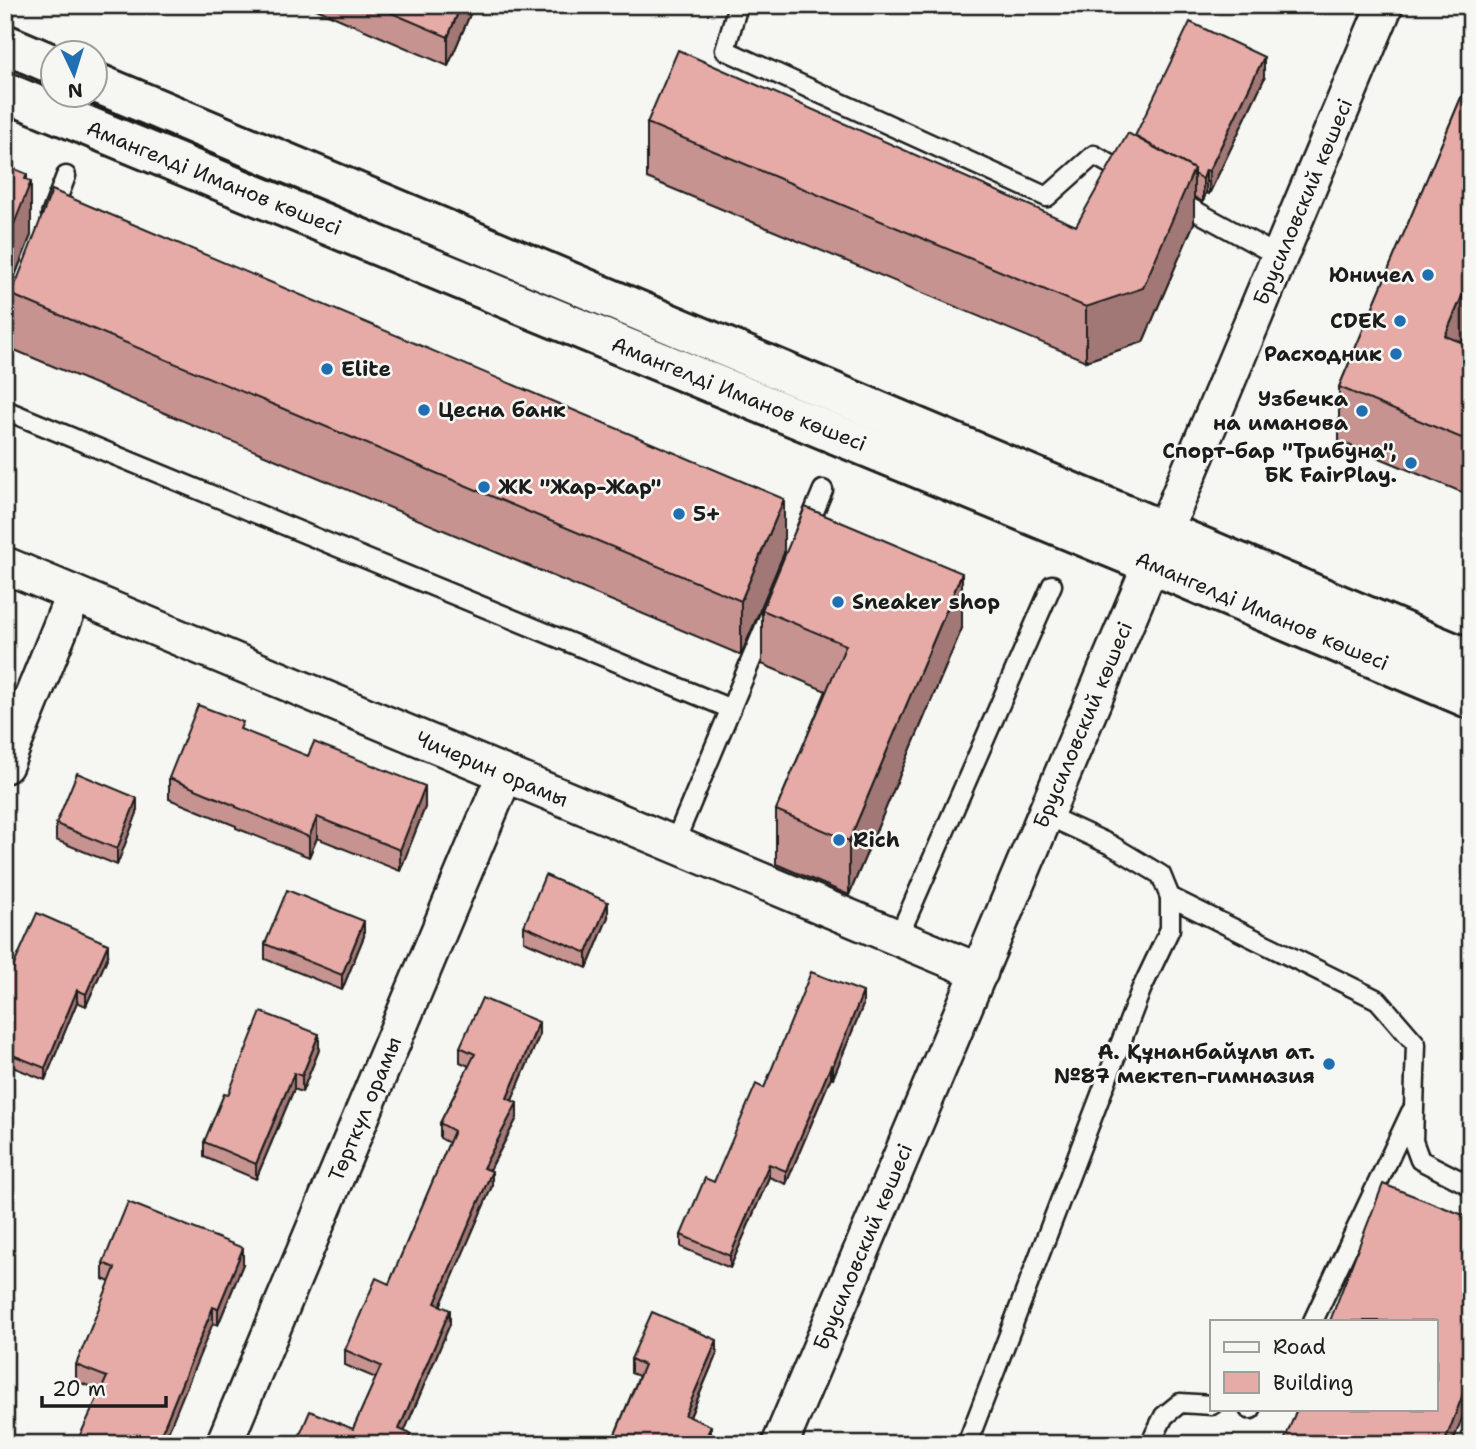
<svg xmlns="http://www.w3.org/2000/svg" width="1476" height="1449" viewBox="0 0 1476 1449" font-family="'Shantell Sans',sans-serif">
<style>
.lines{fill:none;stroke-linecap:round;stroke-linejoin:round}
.service-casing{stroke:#1c1c1c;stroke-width:23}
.minor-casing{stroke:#1c1c1c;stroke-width:40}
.secondary-casing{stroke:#1c1c1c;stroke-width:44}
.service{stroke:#f6f6f2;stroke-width:18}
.minor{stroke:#f6f6f2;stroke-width:35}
.secondary{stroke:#f6f6f2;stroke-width:38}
.wall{fill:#c69390;stroke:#1c1c1c;stroke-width:2}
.shaded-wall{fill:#a17875;stroke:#1c1c1c;stroke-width:2}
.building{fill:#e6aba7;stroke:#1c1c1c;stroke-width:2}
.poi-dot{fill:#1f6fb2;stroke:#f6f6f2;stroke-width:2.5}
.labels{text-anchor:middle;stroke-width:5;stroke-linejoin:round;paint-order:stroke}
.street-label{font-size:21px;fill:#1c1c1c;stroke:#f6f6f2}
.poi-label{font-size:21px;font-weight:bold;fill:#1c1c1c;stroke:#f6f6f2;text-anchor:end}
</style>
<rect width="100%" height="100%" fill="#f6f6f2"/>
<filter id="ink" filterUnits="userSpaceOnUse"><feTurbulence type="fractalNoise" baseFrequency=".0143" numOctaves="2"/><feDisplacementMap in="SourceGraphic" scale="14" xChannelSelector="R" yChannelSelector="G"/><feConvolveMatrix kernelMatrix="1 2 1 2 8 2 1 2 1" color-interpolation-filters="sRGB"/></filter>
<g filter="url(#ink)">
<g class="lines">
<!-- service casing -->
<g class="service-casing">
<g id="service">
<path d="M738,5L725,50L1047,197L1094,155L1129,175"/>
<path d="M1172,198L1280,257"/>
<path d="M51,215L66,176"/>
<path d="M5,410L731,709"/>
<path d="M806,531L823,490"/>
<path d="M674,844L770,615"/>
<path d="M1170,897L1378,1000L1416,1044L1413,1141L1420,1160L1471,1186"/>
<path d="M898,938L1052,585"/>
<path d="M1313,1321L1411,1112"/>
<path d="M1249,1409H1251"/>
<path d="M967,1444L1141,990L1170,929V897L1161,875L1111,845L1046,815"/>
<path d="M1150,1444L1164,1416L1180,1403L1212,1405"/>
</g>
</g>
<!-- minor casing -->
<g class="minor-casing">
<g id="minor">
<path d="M1164,532L1385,5"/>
<path d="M5,565L980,972"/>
<path d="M5,765L74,594"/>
<path d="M224,1444L505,774"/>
<path d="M780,1444L1151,564"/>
</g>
</g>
<!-- secondary casing -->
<g class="secondary-casing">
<g id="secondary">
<path d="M5,44L52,64"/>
<path d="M94,82L1471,660"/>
<path d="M5,92L1151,564L1471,699"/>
</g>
</g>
<!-- service -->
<use href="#service" class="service"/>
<!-- minor -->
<use href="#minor" class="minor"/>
<!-- secondary -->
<use href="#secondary" class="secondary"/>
</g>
<!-- wall -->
<g class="wall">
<path d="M307,5H474L448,66Z"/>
<path d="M1471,74V329L1465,344L1471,346V496L1339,441V387Z"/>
<path d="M1264,79L1209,194L1206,192L1203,202L1194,197V223L1143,342L1086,361L647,178V123L1076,226L1135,136Z"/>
<path d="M5,165L27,180L31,235L10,289L784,553L741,655L5,346Z"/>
<path d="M762,610L962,628L849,895L776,864V810L826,691L762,664Z"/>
<path d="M169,778L425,807L400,871L317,838L309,857L236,828V826L169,799Z"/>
<path d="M137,813L117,865L56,840V824Z"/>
<path d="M608,917L587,968L524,941V926Z"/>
<path d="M364,936L342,990L265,959V944Z"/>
<path d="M108,956L86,1006L77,1002L45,1080L5,1064V985Z"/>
<path d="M863,1005L833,1078L831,1077L786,1184L769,1177L730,1268L681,1247V1235L714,1182L764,1088Z"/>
<path d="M539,1036L512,1100L517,1118L490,1170L492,1186L440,1306L450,1324L404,1432L411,1444L353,1429L376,1378L345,1365V1350L389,1284L449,1143L440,1138V1123L469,1066L460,1062V1047Z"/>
<path d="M319,1050L302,1092L294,1089L256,1179L204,1157V1142Z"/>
<path d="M103,1263L243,1264L218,1325L213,1323L101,1391L76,1381V1365L110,1282L103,1279Z"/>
<path d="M717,1353L690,1417L711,1439L709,1444H611L639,1376L631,1373V1359Z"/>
</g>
<!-- shaded-wall -->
<g class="shaded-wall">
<path d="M461,5H474L448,66V37Z"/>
<path d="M1264,57V79L1209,194V171Z"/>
<path d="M1194,169V223L1143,342L1086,361V307Z"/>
<path d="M1206,170V192L1203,202V179Z"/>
<path d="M27,174V191L31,181V235L8,293L5,292V247Z"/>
<path d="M1471,275V329L1445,390V336Z"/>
<path d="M784,499V553L741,655V601Z"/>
<path d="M962,573V628L849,895V841Z"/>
<path d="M425,786V807L400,871V850Z"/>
<path d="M137,798V813L117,865V849Z"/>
<path d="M317,817V838L309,857V837Z"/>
<path d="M608,902V917L587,968V953Z"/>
<path d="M364,921V936L342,990V975Z"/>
<path d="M108,944V956L86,1006V994Z"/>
<path d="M77,990V1002L45,1080V1068Z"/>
<path d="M863,992V1005L833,1078V1066Z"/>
<path d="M539,1022V1036L507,1112V1098Z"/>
<path d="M319,1034V1050L302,1092V1076Z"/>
<path d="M831,1065V1077L786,1184V1171Z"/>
<path d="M294,1073V1089L256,1179V1164Z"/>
<path d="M517,1103V1118L483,1182V1168Z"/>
<path d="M7,1127V1142L5,1146V1131Z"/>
<path d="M769,1164V1177L730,1268V1256Z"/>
<path d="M492,1171V1186L435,1318V1303Z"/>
<path d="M243,1248V1264L218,1325V1309Z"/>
<path d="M213,1307V1323L163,1444H157Z"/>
<path d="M450,1310V1324L399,1444V1429Z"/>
<path d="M717,1340V1353L685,1428V1415Z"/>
<path d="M1471,1373V1395L1452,1444H1444Z"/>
<path d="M711,1426V1439L709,1444H703Z"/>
</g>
<!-- building -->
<g class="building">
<path d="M373,5H461L448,37Z"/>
<path d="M1190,22L1264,57L1209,171L1206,170L1203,179L1194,174V169L1135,136Z"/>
<path d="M678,50L1076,226L1128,133L1194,169L1143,288L1086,307L647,123Z"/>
<path d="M1471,74V275L1445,336L1471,346V442L1339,387Z"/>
<path d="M5,165L27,174L25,179L31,181L5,247Z"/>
<path d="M52,190L784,499L741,601L5,292V290H7L13,287L16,283Z"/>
<path d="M805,507L962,573L849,841L776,810L846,645L762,610Z"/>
<path d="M198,705L243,722L240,729L308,756L314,742L425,786L400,850L317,817L309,837L236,807V806L169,778Z"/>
<path d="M77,773L137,798L117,849L56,824Z"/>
<path d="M545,875L608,902L587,953L524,926Z"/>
<path d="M287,890L364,921L342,975L265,944Z"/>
<path d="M37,913L108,944L86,994L77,990L45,1068L5,1052V985Z"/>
<path d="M811,972L863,992L833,1066L831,1065L786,1171L769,1164L730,1256L681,1235L705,1178L714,1182L756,1084L764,1088Z"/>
<path d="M482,998L539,1022L507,1098L517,1103L483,1168L492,1171L435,1303L450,1310L399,1429L411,1434L407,1444H296L310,1411L353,1429L381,1366L345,1350L376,1278L389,1284L454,1131L440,1123L475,1054L460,1047Z"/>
<path d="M261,1012L319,1034L302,1076L294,1073L256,1164L204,1142L224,1094L228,1095Z"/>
<path d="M1383,1184L1471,1218V1373L1444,1444H1283L1297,1409H1436V1321H1330Z"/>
<path d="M128,1202L243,1248L218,1309L213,1307L157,1444H76L107,1377L76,1365L115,1268L103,1263Z"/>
<path d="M652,1312L717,1340L685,1415L711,1426L703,1444H611L644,1365L631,1359Z"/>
</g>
</g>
<!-- markers -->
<g class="poi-dot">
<circle cx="1428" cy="275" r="7"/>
<circle cx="1400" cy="321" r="7"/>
<circle cx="1396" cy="354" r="7"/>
<circle cx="327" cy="369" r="7"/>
<circle cx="424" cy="410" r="7"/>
<circle cx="1362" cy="411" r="7"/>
<circle cx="1411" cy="463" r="7"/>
<circle cx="484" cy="487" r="7"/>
<circle cx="679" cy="514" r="7"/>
<circle cx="838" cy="602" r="7"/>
<circle cx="839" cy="840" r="7"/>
<circle cx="1329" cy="1064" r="7"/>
</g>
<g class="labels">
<!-- street labels -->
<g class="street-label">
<text transform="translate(214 178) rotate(22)" y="7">Амангелді Иманов көшесі</text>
<text transform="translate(1303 202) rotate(-67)" y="7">Брусиловский көшесі</text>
<text transform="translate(739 394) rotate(22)" y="7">Амангелді Иманов көшесі</text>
<text transform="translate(1262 611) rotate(23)" y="7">Амангелді Иманов көшесі</text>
<text transform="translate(1083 725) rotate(-67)" y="7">Брусиловский көшесі</text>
<text transform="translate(492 769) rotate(23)" y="7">Чичерин орамы</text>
<text transform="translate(365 1109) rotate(-67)" y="7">Төрткүл орамы</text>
<text transform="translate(863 1247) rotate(-67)" y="7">Брусиловский көшесі</text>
</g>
<!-- poi labels -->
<g class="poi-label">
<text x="1414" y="282">Юничел</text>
<text x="1386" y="328">CDEK</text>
<text x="1382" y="361">Расходник</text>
<text x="341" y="376" text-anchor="start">Elite</text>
<text x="1348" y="406">Узбечка<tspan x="1348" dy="24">на иманова</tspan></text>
<text x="438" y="417" text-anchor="start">Цесна банк</text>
<text x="1397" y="458">Спорт-бар "Трибуна",<tspan x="1397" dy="24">БК FairPlay.</tspan></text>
<text x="498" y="494" text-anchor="start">ЖК "Жар-Жар"</text>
<text x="693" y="521" text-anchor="start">5+</text>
<text x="852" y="609" text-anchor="start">Sneaker shop</text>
<text x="853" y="847" text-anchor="start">Rich</text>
<text x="1315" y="1059">А. Құнанбайұлы ат.<tspan x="1315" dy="24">№87 мектеп-гимназия</tspan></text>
</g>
</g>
<!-- margin -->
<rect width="1476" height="1449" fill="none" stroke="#f6f6f2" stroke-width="28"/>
<rect x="14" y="14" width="1448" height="1421" fill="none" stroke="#1c1c1c" stroke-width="2.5" filter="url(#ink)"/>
<!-- legend -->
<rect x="1210" y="1320" width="228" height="91" fill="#f6f6f2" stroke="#9f9f9c" stroke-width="2"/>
<rect x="1224" y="1342" width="35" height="10" fill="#f6f6f2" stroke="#9f9f9c" stroke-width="2"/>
<text x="1273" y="1354" font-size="21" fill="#1c1c1c">Road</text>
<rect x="1224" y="1372" width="35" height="21" fill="#e6aba7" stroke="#9f9f9c" stroke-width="2"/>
<text x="1273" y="1390" font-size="21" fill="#1c1c1c">Building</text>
<!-- north arrow -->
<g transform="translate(74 74) rotate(176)"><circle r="33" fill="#f6f6f2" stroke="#9f9f9c" stroke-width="2"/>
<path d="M0-5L12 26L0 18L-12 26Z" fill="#1f6fb2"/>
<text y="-10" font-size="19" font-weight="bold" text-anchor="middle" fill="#1c1c1c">N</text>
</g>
<!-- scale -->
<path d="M42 1396v10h124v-10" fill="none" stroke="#1c1c1c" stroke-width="3.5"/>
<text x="52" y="1396" font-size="21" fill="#1c1c1c" stroke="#f6f6f2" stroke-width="5" paint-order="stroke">20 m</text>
</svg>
